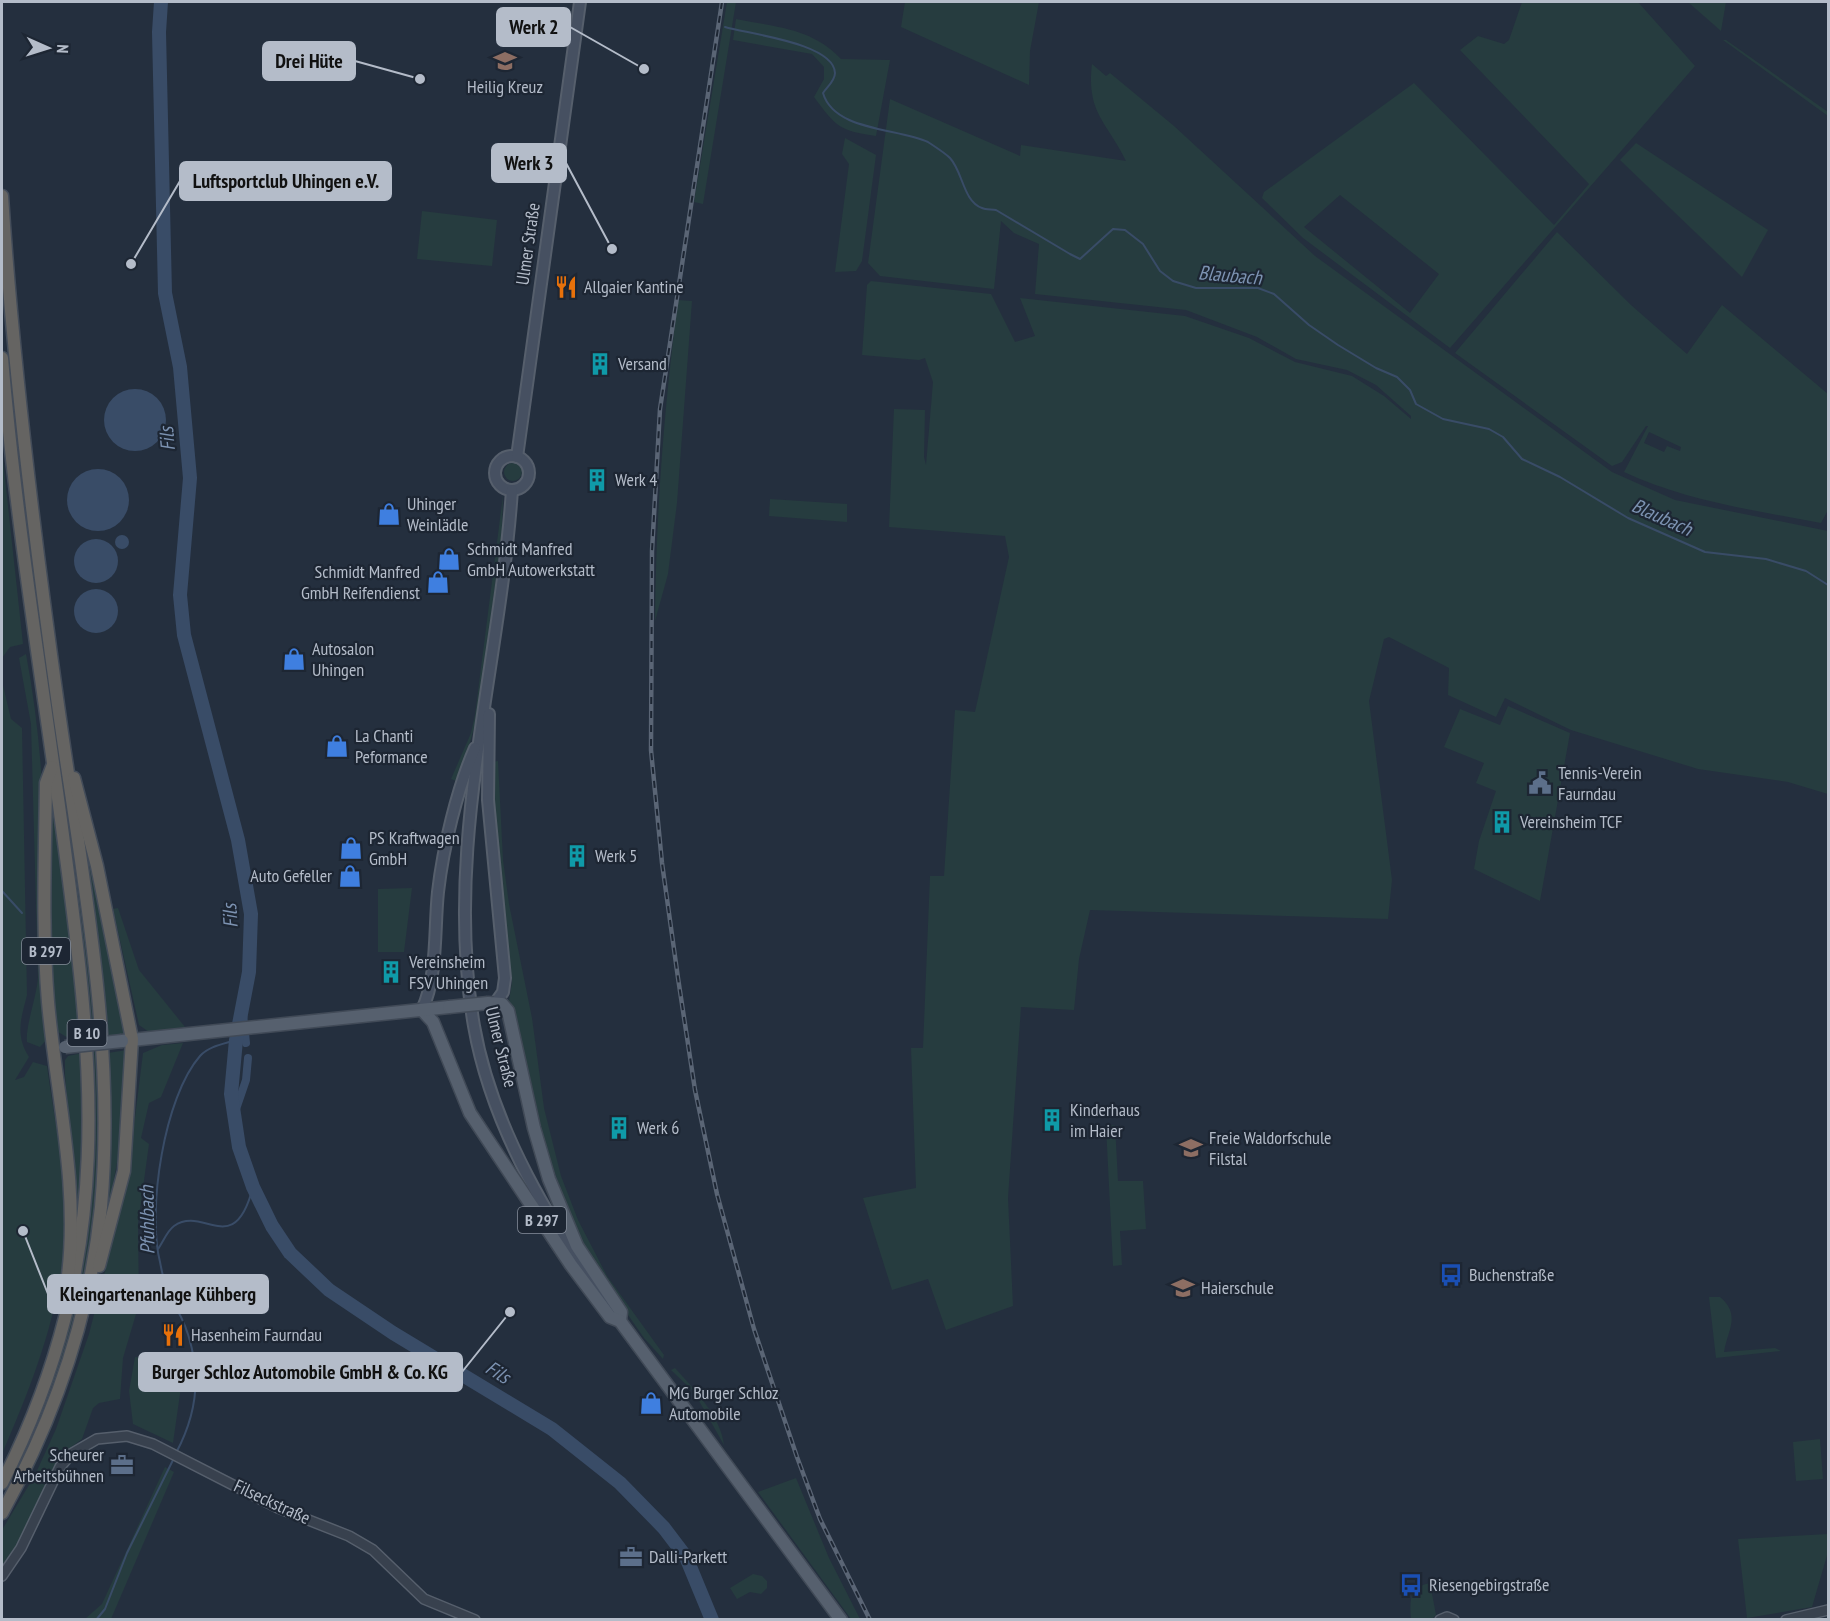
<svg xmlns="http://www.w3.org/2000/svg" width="1830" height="1621" viewBox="0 0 1830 1621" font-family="'PT Sans Narrow',sans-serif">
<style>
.green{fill:#263c3f;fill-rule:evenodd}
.water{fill:#394c67}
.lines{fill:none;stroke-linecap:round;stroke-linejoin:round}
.stream{stroke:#394c67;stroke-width:2}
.canal{stroke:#394c67;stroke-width:8}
.river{stroke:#394c67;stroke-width:14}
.tertiary-casing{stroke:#565f6c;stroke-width:12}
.secondary-casing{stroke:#565f6c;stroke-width:14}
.primary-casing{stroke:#414a57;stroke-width:15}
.trunk-casing{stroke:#434c59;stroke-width:15}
.tertiary{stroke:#38414e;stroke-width:9}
.secondary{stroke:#465061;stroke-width:10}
.primary{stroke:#56606e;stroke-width:12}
.trunk{stroke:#656462;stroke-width:12}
.rail-casing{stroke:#5a6575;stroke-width:4.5}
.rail{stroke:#1d2633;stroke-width:2;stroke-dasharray:7;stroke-linecap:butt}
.primary-bridge-casing{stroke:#414a57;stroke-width:15;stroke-linecap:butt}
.primary-bridge{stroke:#56606e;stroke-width:12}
.labels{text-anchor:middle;stroke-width:4.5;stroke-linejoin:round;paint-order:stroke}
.shield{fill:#1d2633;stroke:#878f9c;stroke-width:1.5}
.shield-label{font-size:16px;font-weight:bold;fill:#b4bcc9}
.poi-label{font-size:18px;fill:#b4bcc9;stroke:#1d2633;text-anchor:start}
.street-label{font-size:18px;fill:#b4bcc9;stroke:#1d2633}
.water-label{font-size:20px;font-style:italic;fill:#7c92b1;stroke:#1d2633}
.leader{fill:none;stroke:#b4bcc9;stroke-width:2}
.callout-dot{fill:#b4bcc9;stroke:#1d2633;stroke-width:2}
.callout{fill:#b4bcc9;stroke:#b4bcc9;stroke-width:2}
.callout-label{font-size:20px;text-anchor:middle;font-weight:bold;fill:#111}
</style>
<rect width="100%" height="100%" fill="#242f3e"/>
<!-- green -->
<g class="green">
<path d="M727,2H736L703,204L694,202Z"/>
<path d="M905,2H1039L1030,51L1029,85L901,27Z"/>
<path d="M1522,2H1638L1695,66L1450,348L1303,238L1262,198L1264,192L1414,83L1554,225L1589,184L1460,50L1478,36L1504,44L1509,40ZM1340,195L1439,274L1410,313L1304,227Z"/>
<path d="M1688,2H1726L1721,31Z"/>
<path d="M736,19C776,27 812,28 841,59L890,60L876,136C840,131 836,127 814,97L824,79V67L812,54L733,40Z"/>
<path d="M1723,40H1726L1828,112V116Z"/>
<path d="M1092,64L1106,76L1110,73L1174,126L1315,256L1612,472L1675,500L1828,531V794L1788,782L1698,769L1571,730L1505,698L1496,717L1448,695L1449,668L1389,637L1384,639L1369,701L1392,880L1388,919L1090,910L1079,959L1074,1010L1021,1007L1008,1198L1013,1306L946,1330L928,1279L892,1290L863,1198L916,1188L911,1048H923L930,876H944L955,710L975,712L1009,557L1005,536L889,527L894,409L925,410L924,457L926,465L933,382L925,358L919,360L862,355L867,285L871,281L991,294L1015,342L1035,336L1020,298L1185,316L1249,338L1295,362L1352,376L1384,396L1411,419V416L1376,385L1347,370L1296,359L1257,337L1186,310L1035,294L1039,244L1014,233L1001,221L994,289L880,276L868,263L890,99L1020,156L1021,145L1126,161C1107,122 1086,113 1092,64Z"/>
<path d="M845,138L876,155L862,261L856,271L835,272L849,164L842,154Z"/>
<path d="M1636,143L1768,230L1742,277L1620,160Z"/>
<path d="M422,211L497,220L492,266L417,259Z"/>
<path d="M1557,232L1631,305L1687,354L1722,305L1828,394V510L1821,523C1753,510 1686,501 1624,472L1648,426H1646L1622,462L1612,466L1455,353ZM1649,432L1681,447L1680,451L1667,446L1664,452L1644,443Z"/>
<path d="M678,300L692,301L677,503L668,574L655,621C656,510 664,409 678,300Z"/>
<path d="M2,451L23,644L10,647L2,658Z"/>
<circle cx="513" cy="472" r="9"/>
<path d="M503,495L502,532L479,710L459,782L451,779L471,733L475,715Z"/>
<path d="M25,497L88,953L97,1037H92L72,866L22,498Z"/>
<path d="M770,499L847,504V522L769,516Z"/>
<path d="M26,654C50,780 46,910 48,1038L40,1047L27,1042C25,1027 37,996 38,977L31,724L19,658Z"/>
<path d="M2,681L11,719L22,728L27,995C21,1019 15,1035 29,1057L15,1080L24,1077L33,1062L47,1066C54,1118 67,1177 65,1230C62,1309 33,1382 2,1454Z"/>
<path d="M1508,706L1570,733L1540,901L1474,869L1479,841L1496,791L1476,783L1484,763L1444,747L1460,709L1500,725Z"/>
<path d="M498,761L503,860L509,904L532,1018L544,1108L561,1176L578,1220L607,1276L664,1355L663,1359L644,1338L597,1270L577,1235L546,1148L515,1012L509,1001L512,982L508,957L491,762Z"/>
<path d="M52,804L68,904L82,1038L72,1040L58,1032C45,958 49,879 52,804Z"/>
<path d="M83,827L126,1032L124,1034L106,1036Z"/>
<path d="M412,888L404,952H378V889Z"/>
<path d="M118,908L139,970L185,1027L149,1032L139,1025L113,909Z"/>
<path d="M183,1043L161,1097L149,1103L141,1138L149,1144L138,1224L139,1304L123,1358L120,1399L99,1403L93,1408L82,1439L67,1450L59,1463L18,1544L2,1569V1530L35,1475L56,1429L89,1334L126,1189L143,1053L162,1045Z"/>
<path d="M127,1050L123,1130L105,1228L110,1119L108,1053Z"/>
<path d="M93,1052H98C102,1141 100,1233 76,1320C66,1355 53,1389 41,1424L37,1421C85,1292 99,1190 93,1052Z"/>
<path d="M83,1053L85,1135L76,1232V1204L65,1075V1060L68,1056Z"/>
<path d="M1115,1125L1118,1181H1143L1146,1229L1120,1231L1122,1265L1113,1266L1106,1126Z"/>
<path d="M1709,1297H1720C1741,1315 1728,1329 1724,1352L1775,1348L1781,1351L1716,1358Z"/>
<path d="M135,1357L181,1361L184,1366L173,1443L133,1424L129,1391Z"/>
<path d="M675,1368C694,1389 721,1417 724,1445L694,1392L671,1370Z"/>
<path d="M1820,1439L1823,1479L1796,1481L1793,1442Z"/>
<path d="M165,1467L174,1472L111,1619H85L102,1604Z"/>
<path d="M796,1478L829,1558L860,1619H851L758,1492Z"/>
<path d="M1828,1534V1552L1812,1607L1747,1618L1738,1539Z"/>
<path d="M753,1574L762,1576L767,1581V1588L761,1594L750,1592L737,1599L730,1588Z"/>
<path d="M1430,1583L1436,1615L1432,1619H1411C1410,1602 1408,1587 1430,1583Z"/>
</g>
<!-- water -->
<g class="water">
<circle cx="135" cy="420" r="31"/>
<circle cx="98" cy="500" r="31"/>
<circle cx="122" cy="542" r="7"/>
<circle cx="96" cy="561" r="22"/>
<circle cx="96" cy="611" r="22"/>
</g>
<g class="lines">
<!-- stream -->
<g class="stream">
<path d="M725,27C748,34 834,43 835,73C835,81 827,87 823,93C834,131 897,128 928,142C934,146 945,153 950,158C963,172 963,201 982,208C986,210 992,209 996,210L1070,254L1080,259L1113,229L1125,230L1143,244L1160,271L1173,281L1196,288H1258L1274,294L1309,325L1338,345L1376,368L1397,377L1410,390L1416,404L1443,419L1489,429L1503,437L1522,459L1560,477L1628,518L1705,552L1766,559L1806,571L1828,585"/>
<path d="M2,891L22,913"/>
<path d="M158,1249C163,1242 167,1231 174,1226C204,1205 234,1260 253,1187"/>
<path d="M176,1453C191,1425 199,1392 194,1360C192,1347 187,1329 181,1317C177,1309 171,1301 168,1293C164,1283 162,1272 160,1262C147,1210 164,1097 200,1056C209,1046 224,1044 236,1040"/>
<path d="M96,1620L105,1609L127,1553L174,1458"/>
</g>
<!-- canal -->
<g class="canal">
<path d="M242,1004L246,1043"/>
<path d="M234,1115L246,1080L248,1058"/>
</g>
<!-- river -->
<path class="river" d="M161,2L159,32L165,293L180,367L190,478L180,595L184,635L238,840L251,914L249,972L236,1040L231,1094L239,1147L253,1187L272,1226L290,1253L329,1290L393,1333L552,1429L620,1483L664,1528L686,1557L712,1620"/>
<!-- tertiary casing -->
<g class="tertiary-casing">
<g id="tertiary">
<path d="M2,1576L21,1548L60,1467L71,1454L97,1439L127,1436L153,1444L278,1508L349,1536L373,1550L424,1599L475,1620"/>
<path d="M1440,1620L1447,1617L1454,1620"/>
<path d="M1786,1620L1828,1610"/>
</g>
</g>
<!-- secondary casing -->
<g class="secondary-casing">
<g id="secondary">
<circle cx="512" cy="473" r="17"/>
<path d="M517,457L580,2"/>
<path d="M512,490C500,668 443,847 474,1026C492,1129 552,1227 612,1310"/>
<path d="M489,714L488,800L505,978L503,992L496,1002"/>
<path d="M422,1010C438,975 434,930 438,892C443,848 457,789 475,748"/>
</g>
</g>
<!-- primary casing -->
<g class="primary-casing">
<g id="primary">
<path d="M488,1003L502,1004L508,1011L534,1128L549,1179L577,1246L621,1312L620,1321"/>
<path d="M422,1010L433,1022L470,1113L571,1265L610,1317L620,1321L841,1620"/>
<path d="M122,1041L449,1007"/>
</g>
</g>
<!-- trunk casing -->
<g class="trunk-casing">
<g id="trunk">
<path d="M2,196C13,366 34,535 58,705C81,870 116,1040 101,1207C90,1315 54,1419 2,1513"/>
<path d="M2,358C15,513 40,666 61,820C94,1066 119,1252 2,1483"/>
<path d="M52,767L46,783C45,856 42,930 48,1002C56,1093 79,1184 68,1275"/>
<path d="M74,778L97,866L132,1039L124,1171L99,1266"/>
</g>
</g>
<!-- tertiary -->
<use href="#tertiary" class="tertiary"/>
<!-- secondary -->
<use href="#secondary" class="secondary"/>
<!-- primary -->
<use href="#primary" class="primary"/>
<!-- trunk -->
<use href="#trunk" class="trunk"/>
<!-- rail casing -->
<g class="rail-casing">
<path id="rail" d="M722,2L660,409L652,551L651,750L662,863L678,978L695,1090L717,1194L754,1329L797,1457L820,1519L870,1620"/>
</g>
<!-- rail -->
<use href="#rail" class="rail"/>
<!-- primary-bridge casing -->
<g class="primary-bridge-casing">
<g id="primary-bridge">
<path d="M449,1007L488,1003"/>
<path d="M65,1047L122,1041"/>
</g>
</g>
<!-- primary-bridge -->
<use href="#primary-bridge" class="primary-bridge"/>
</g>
<!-- icons -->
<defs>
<g id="school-bare" transform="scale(1.8)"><path d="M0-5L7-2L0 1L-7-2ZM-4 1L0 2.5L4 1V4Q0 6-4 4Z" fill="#8d6e63" stroke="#1d2633" stroke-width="2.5" paint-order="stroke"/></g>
<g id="restaurant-bare" transform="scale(1.8)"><path d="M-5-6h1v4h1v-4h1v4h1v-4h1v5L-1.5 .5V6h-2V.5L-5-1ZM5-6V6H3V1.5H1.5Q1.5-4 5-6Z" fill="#e8710a" stroke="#1d2633" stroke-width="2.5" paint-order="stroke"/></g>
<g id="building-bare" transform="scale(1.8)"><path d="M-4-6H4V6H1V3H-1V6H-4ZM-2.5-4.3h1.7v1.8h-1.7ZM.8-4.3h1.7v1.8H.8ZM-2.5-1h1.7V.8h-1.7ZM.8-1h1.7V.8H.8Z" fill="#0f9aa8" stroke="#1d2633" stroke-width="2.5" paint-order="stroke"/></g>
<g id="shop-bare" transform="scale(1.8)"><path d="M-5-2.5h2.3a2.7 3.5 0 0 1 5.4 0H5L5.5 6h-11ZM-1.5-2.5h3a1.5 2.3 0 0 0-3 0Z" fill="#3f7fe0" stroke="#1d2633" stroke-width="2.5" paint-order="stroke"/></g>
<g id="civic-bare" transform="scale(1.8)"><path d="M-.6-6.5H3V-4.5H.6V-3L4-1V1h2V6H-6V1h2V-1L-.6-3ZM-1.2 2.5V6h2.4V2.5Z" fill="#5c6f8a" stroke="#1d2633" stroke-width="2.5" paint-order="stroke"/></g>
<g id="bus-bare" transform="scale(1.8)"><path d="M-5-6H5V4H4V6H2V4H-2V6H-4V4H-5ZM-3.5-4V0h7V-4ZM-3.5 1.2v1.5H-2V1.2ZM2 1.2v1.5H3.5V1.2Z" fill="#1a4fb4" stroke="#1d2633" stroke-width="2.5" paint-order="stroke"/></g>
<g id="office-bare" transform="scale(1.8)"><path d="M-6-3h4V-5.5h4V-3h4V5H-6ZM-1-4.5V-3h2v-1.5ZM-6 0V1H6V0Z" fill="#5c6f8a" stroke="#1d2633" stroke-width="2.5" paint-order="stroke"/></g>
</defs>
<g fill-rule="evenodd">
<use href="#school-bare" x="505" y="61"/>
<use href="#restaurant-bare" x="566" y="287"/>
<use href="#building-bare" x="600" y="364"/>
<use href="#building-bare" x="597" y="480"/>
<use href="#shop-bare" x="389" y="514"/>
<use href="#shop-bare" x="449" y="559"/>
<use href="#shop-bare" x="438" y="582"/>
<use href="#shop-bare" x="294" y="659"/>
<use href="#shop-bare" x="337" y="746"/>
<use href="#civic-bare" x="1540" y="783"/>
<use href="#building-bare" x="1502" y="822"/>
<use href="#shop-bare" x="351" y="848"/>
<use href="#building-bare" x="577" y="856"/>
<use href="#shop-bare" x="350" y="876"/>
<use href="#building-bare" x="391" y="972"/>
<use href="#building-bare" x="1052" y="1120"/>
<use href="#building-bare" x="619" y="1128"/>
<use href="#school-bare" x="1191" y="1148"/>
<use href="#bus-bare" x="1451" y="1275"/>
<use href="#school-bare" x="1183" y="1288"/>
<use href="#restaurant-bare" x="173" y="1335"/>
<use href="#shop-bare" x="651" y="1403"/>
<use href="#office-bare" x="122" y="1465"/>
<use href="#office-bare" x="631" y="1557"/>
<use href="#bus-bare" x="1411" y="1585"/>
</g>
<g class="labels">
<!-- shield labels -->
<g class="shield">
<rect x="22" y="938" width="48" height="26" rx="4.5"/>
<rect x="67.5" y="1020" width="39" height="26" rx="4.5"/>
<rect x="518" y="1207" width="48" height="26" rx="4.5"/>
</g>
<g class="shield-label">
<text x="46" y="957">B 297</text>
<text x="87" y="1039">B 10</text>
<text x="542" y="1226">B 297</text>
</g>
<!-- poi labels -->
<g class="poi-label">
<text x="505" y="93" text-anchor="middle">Heilig Kreuz</text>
<text x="584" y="293">Allgaier Kantine</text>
<text x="618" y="370">Versand</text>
<text x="615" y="486">Werk 4</text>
<text x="407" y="510">Uhinger<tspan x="407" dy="21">Weinlädle</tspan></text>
<text x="467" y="555">Schmidt Manfred<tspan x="467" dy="21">GmbH Autowerkstatt</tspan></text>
<text x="420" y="578" text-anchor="end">Schmidt Manfred<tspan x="420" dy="21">GmbH Reifendienst</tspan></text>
<text x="312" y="655">Autosalon<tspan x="312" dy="21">Uhingen</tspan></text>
<text x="355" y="742">La Chanti<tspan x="355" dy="21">Peformance</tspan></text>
<text x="1558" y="779">Tennis-Verein<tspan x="1558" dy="21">Faurndau</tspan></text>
<text x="1520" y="828">Vereinsheim TCF</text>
<text x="369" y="844">PS Kraftwagen<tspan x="369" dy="21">GmbH</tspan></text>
<text x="595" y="862">Werk 5</text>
<text x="332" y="882" text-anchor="end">Auto Gefeller</text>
<text x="409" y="968">Vereinsheim<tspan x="409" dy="21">FSV Uhingen</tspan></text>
<text x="1070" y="1116">Kinderhaus<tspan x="1070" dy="21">im Haier</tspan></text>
<text x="637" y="1134">Werk 6</text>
<text x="1209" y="1144">Freie Waldorfschule<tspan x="1209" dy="21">Filstal</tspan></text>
<text x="1469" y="1281">Buchenstraße</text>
<text x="1201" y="1294">Haierschule</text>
<text x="191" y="1341">Hasenheim Faurndau</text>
<text x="669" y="1399">MG Burger Schloz<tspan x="669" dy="21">Automobile</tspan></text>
<text x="104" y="1461" text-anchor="end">Scheurer<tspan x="104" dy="21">Arbeitsbühnen</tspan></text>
<text x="649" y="1563">Dalli-Parkett</text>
<text x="1429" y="1591">Riesengebirgstraße</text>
</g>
<!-- street labels -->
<g class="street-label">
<text transform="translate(528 244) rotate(-82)" y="6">Ulmer Straße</text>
<text transform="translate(501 1047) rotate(76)" y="6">Ulmer Straße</text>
<text transform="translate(272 1502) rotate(25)" y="6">Filseckstraße</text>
</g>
<!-- water labels -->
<g class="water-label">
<text transform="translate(1230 275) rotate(5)" y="7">Blaubach</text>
<text transform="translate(167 439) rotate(-95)" y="7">Fils</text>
<text transform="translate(1662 517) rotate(24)" y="7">Blaubach</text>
<text transform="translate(230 916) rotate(-94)" y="7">Fils</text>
<text transform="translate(147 1220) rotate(-91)" y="7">Pfuhlbach</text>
<text transform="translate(498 1372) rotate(32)" y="7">Fils</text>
</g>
</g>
<!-- callouts -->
<path class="leader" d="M644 69L570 27M420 79L355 61M612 249L566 163M131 264L180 181M23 1231L48 1294M510 1312L462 1372"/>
<g class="callout-dot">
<circle cx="644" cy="69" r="6"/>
<circle cx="420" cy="79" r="6"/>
<circle cx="612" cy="249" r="6"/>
<circle cx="131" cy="264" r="6"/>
<circle cx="23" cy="1231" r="6"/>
<circle cx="510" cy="1312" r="6"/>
</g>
<g class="callout">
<rect x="497" y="8" width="73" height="38" rx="6"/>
<rect x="263" y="42" width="92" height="38" rx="6"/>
<rect x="492" y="144" width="74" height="38" rx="6"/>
<rect x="180" y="162" width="211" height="38" rx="6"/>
<rect x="48" y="1275" width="220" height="38" rx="6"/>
<rect x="139" y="1353" width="323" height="38" rx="6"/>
</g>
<g class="callout-label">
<text x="534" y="34">Werk 2</text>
<text x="309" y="68">Drei Hüte</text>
<text x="529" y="170">Werk 3</text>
<text x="286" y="188">Luftsportclub Uhingen e.V.</text>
<text x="158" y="1301">Kleingartenanlage Kühberg</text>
<text x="300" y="1379">Burger Schloz Automobile GmbH &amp; Co. KG</text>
</g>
<!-- border -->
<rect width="1830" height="1621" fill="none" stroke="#b4bcc9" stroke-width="6"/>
<!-- north arrow -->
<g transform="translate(48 48) rotate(93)" stroke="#1d2633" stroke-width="4.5" paint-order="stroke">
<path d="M0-4.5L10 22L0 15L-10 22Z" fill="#b4bcc9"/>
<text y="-9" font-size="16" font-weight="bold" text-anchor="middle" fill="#b4bcc9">N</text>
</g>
</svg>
